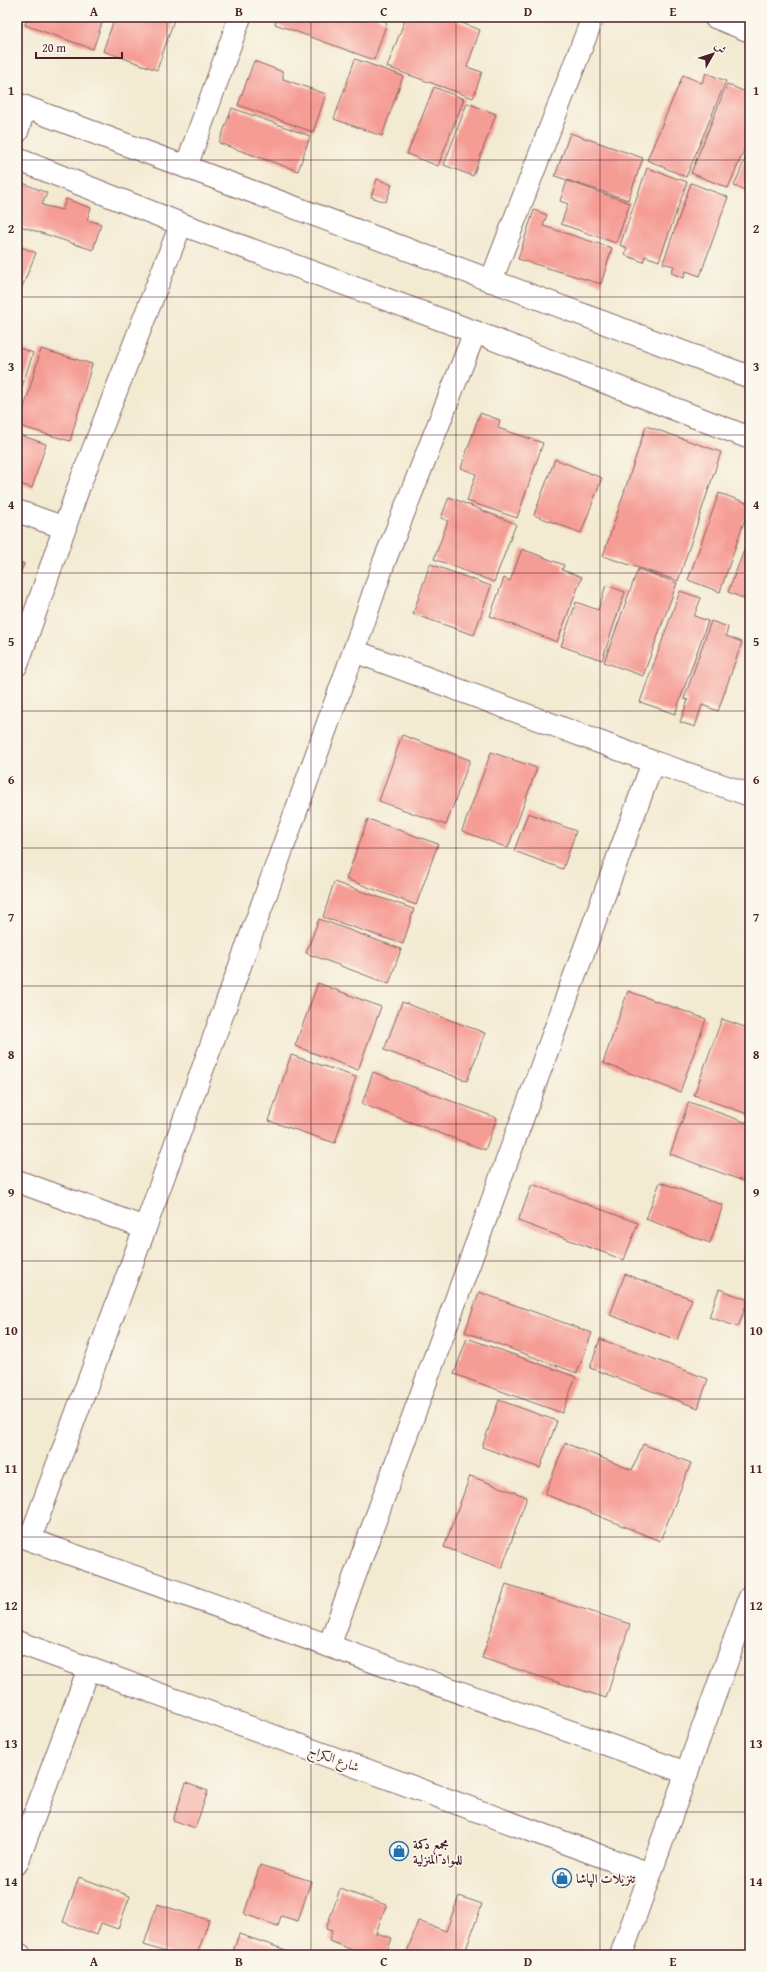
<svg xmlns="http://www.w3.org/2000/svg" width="767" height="1972" viewBox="0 0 767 1972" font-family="'Gentium Book Plus',Amiri,serif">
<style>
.building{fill:#f59c94}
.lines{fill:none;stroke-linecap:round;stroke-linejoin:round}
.minor-casing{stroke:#856665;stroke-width:24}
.tertiary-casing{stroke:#856665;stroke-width:24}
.minor{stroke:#fff;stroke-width:22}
.tertiary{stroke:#fff;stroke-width:22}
.grid{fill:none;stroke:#4a1f2b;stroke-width:1;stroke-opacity:0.55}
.labels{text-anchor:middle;stroke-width:3.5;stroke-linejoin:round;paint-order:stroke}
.street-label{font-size:13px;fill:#4a1f2b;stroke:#fbf7ec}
.poi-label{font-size:13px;font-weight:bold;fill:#4a1f2b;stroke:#fbf7ec;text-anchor:start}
.neatline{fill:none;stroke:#4a1f2b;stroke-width:1.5}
.grid-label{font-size:13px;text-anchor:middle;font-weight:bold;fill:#4a1f2b}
</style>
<rect width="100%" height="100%" fill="#fbf7ec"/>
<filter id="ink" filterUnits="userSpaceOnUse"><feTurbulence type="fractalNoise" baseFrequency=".025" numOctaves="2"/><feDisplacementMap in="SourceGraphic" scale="8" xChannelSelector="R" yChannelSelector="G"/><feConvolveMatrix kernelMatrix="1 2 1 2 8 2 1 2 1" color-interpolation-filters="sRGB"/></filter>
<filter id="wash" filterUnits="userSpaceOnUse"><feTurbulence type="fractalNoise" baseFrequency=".012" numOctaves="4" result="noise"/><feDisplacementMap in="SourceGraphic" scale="16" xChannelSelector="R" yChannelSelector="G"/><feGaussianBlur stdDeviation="0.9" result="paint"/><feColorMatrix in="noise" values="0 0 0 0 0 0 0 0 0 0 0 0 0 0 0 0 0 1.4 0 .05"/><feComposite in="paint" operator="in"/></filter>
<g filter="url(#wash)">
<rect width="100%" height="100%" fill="#f3ead2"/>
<g id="blocks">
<!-- building -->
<g class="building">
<path d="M28,17H104L93,49L25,25Z"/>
<path d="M115,17H175L157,70L103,51Z"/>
<path d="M278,17H309L317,20L318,17H375L387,22L374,60L275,24Z"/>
<path d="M406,17H447L480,30L467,67L482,72L473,98L387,67Z"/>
<path d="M355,59L403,76L382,136L334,119Z"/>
<path d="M254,61L283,72V79L326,94L313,132L238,105Z"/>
<path d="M706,73L726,81L686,177L647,160L683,75L702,83Z"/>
<path d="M727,84L750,94V100L746,109L750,110V136L728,188L691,173Z"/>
<path d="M434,87L464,99L438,166L407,154Z"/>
<path d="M467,103L496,114L473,176L444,165Z"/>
<path d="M232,108L310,136L298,171L219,143Z"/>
<path d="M570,133L643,158L628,200L555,176Z"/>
<path d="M750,147V192L734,186Z"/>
<path d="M647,168L687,182L659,261L645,256L643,262L625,255L627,248L620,245Z"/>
<path d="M377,179L392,185L386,202L371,197Z"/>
<path d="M18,181L47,193L42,205L62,210L66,199L91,208L87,220L101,224L93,250L17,225Z"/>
<path d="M567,181L630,203L616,243L561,224L568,204L560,201Z"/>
<path d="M691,183L728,197L700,276L686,271L684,278L671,273L674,266L663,263Z"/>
<path d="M534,210L547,215L543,226L612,248L601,284L518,259Z"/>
<path d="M17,245L36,253L17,299Z"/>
<path d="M17,347L33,353L17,402Z"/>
<path d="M41,349L92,364L70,441L19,426Z"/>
<path d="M480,413L500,420L498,428L543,443L517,518L467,501L476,474L461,468Z"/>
<path d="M646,426L721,452L678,581L603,556Z"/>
<path d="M17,434L46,444L32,488L17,483Z"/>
<path d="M555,459L602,478L581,533L534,515Z"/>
<path d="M719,493L750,504L720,592L688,580Z"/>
<path d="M449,497L516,524L494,582L434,559L448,521L441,518Z"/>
<path d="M750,535V601L728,592Z"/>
<path d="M522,549L564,565L562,570L582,577L557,642L490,616L504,578L510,581Z"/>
<path d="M17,561L24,564L17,581Z"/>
<path d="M430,564L491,586L474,635L413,614Z"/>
<path d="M638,569L677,583L643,676L604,662Z"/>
<path d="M606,585L625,592L602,660L561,646L576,602L598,610Z"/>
<path d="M680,591L701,598L694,616L708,621L675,714L640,702Z"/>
<path d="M711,621L728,627L726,636L742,642L718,711L702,705L695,727L680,722L688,700L684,699Z"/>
<path d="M402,735L470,760L446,825L379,801Z"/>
<path d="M491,752L537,768L508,848L462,831Z"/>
<path d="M528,813L576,831L563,869L514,851Z"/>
<path d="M368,819L438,844L416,905L346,879Z"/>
<path d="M334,882L414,909L403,944L323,917Z"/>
<path d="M319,919L401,949L389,984L306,953Z"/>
<path d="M318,983L381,1007L358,1070L295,1046Z"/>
<path d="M628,991L706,1019L680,1092L603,1063Z"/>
<path d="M402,1002L485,1033L467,1081L384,1050Z"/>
<path d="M722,1019L750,1029V1115L694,1095Z"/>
<path d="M291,1055L356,1077L335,1143L269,1121Z"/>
<path d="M373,1072L497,1118L485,1150L362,1104Z"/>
<path d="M689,1102L750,1124V1171L746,1182L670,1154Z"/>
<path d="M660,1182L723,1205L710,1243L646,1219Z"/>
<path d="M532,1184L638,1223L624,1260L518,1221Z"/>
<path d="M625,1274L692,1299L677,1340L610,1315Z"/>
<path d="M719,1289L748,1300L738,1327L709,1317Z"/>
<path d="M479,1292L592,1333L577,1373L465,1332Z"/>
<path d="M467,1338L576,1377L562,1413L454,1374Z"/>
<path d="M600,1339L708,1379L698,1408L590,1368Z"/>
<path d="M499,1400L557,1421L540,1468L482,1447Z"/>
<path d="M565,1443L632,1470L643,1444L691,1463L660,1541L545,1494Z"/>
<path d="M470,1476L527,1497L502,1568L444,1547Z"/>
<path d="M506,1584L630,1624L606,1698L482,1658Z"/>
<path d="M186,1783L208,1791L195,1828L173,1820Z"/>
<path d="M260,1865L311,1881L298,1921L281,1916L278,1926L244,1914Z"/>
<path d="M79,1877L130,1896L118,1929L101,1923L97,1935L63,1922Z"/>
<path d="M340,1889L386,1905L376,1933L392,1938L386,1955H366L329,1941L332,1931L326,1929Z"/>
<path d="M459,1896L482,1904L464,1955H406L418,1921L446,1931Z"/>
<path d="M157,1904L209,1920L197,1955H175L144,1945Z"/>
<path d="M239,1934L286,1950L285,1955H232Z"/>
</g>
</g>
</g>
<g filter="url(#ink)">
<use href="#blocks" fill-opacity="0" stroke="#856665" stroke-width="1"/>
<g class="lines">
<!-- minor casing -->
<g class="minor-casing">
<g id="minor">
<path d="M715,17L750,31"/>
<path d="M186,167L240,17"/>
<path d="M491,281L593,17"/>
<path d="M17,511L65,528"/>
<path d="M354,651L653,762L750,795"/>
<path d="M17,665L79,486L181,224"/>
<path d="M17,1181L145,1228L354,651L384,562L475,332"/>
<path d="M30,1539L145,1228"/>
<path d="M329,1646L653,762"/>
<path d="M17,1863L89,1668"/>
<path d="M17,1954L20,1955"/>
</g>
</g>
<!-- tertiary casing -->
<g class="tertiary-casing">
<g id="tertiary">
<path d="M17,104L750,377"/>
<path d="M17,132L25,107"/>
<path d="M17,159L181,224L475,332L750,438"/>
<path d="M17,1535L687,1773"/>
<path d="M17,1642L650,1874"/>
<path d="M621,1955L750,1597"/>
</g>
</g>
<!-- minor -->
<use href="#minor" class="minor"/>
<!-- tertiary -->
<use href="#tertiary" class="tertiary"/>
</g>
</g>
<!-- grid -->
<path class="grid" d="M167,17V1955M311,17V1955M456,17V1955M600,17V1955M17,160H750M17,297H750M17,435H750M17,573H750M17,711H750M17,848H750M17,986H750M17,1124H750M17,1261H750M17,1399H750M17,1537H750M17,1675H750M17,1812H750"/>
<!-- icons -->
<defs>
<g id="shop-ring" transform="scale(1)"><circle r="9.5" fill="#fbf7ec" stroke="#1f6fb2" stroke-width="1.5"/><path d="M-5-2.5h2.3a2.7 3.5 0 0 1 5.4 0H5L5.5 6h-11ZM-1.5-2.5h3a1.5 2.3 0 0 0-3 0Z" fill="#1f6fb2"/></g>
</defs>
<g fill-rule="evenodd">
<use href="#shop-ring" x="399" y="1851"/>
<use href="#shop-ring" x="562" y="1878"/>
</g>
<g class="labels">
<!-- street labels -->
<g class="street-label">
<text transform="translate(334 1758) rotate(20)" y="5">شارع الكراج</text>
</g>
<!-- poi labels -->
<g class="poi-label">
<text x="413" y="1849">مجمع دكمة<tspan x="413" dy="15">للمواد المنزلية</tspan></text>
<text x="576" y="1883">تنزيلات الپاشا</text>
</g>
</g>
<!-- margin -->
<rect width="767" height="1972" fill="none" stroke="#fbf7ec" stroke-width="44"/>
<!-- north arrow -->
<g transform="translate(713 54) rotate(51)" stroke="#fbf7ec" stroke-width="3" paint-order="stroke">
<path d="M0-3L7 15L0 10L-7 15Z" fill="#4a1f2b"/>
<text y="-6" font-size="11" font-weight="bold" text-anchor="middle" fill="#4a1f2b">ش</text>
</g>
<!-- scale -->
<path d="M36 52v6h86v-6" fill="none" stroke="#4a1f2b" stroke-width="2"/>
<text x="42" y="52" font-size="12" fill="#4a1f2b" stroke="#fbf7ec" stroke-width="3" paint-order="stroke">20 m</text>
<rect x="22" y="22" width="723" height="1928" class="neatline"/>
<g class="grid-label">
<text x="94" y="16">A</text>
<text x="239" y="16">B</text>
<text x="384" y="16">C</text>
<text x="528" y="16">D</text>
<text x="673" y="16">E</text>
<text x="11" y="95">1</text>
<text x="756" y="95">1</text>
<text x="11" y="233">2</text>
<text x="756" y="233">2</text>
<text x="11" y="371">3</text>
<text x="756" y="371">3</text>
<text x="11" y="509">4</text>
<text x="756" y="509">4</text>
<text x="11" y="646">5</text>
<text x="756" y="646">5</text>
<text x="11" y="784">6</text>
<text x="756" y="784">6</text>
<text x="11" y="922">7</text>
<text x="756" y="922">7</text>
<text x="11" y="1059">8</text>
<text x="756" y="1059">8</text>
<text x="11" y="1197">9</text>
<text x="756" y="1197">9</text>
<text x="11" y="1335">10</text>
<text x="756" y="1335">10</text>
<text x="11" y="1473">11</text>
<text x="756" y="1473">11</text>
<text x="11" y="1610">12</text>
<text x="756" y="1610">12</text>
<text x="11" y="1748">13</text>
<text x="756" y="1748">13</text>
<text x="11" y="1886">14</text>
<text x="756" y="1886">14</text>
<text x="94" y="1966">A</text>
<text x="239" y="1966">B</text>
<text x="384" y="1966">C</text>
<text x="528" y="1966">D</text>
<text x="673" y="1966">E</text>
</g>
</svg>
